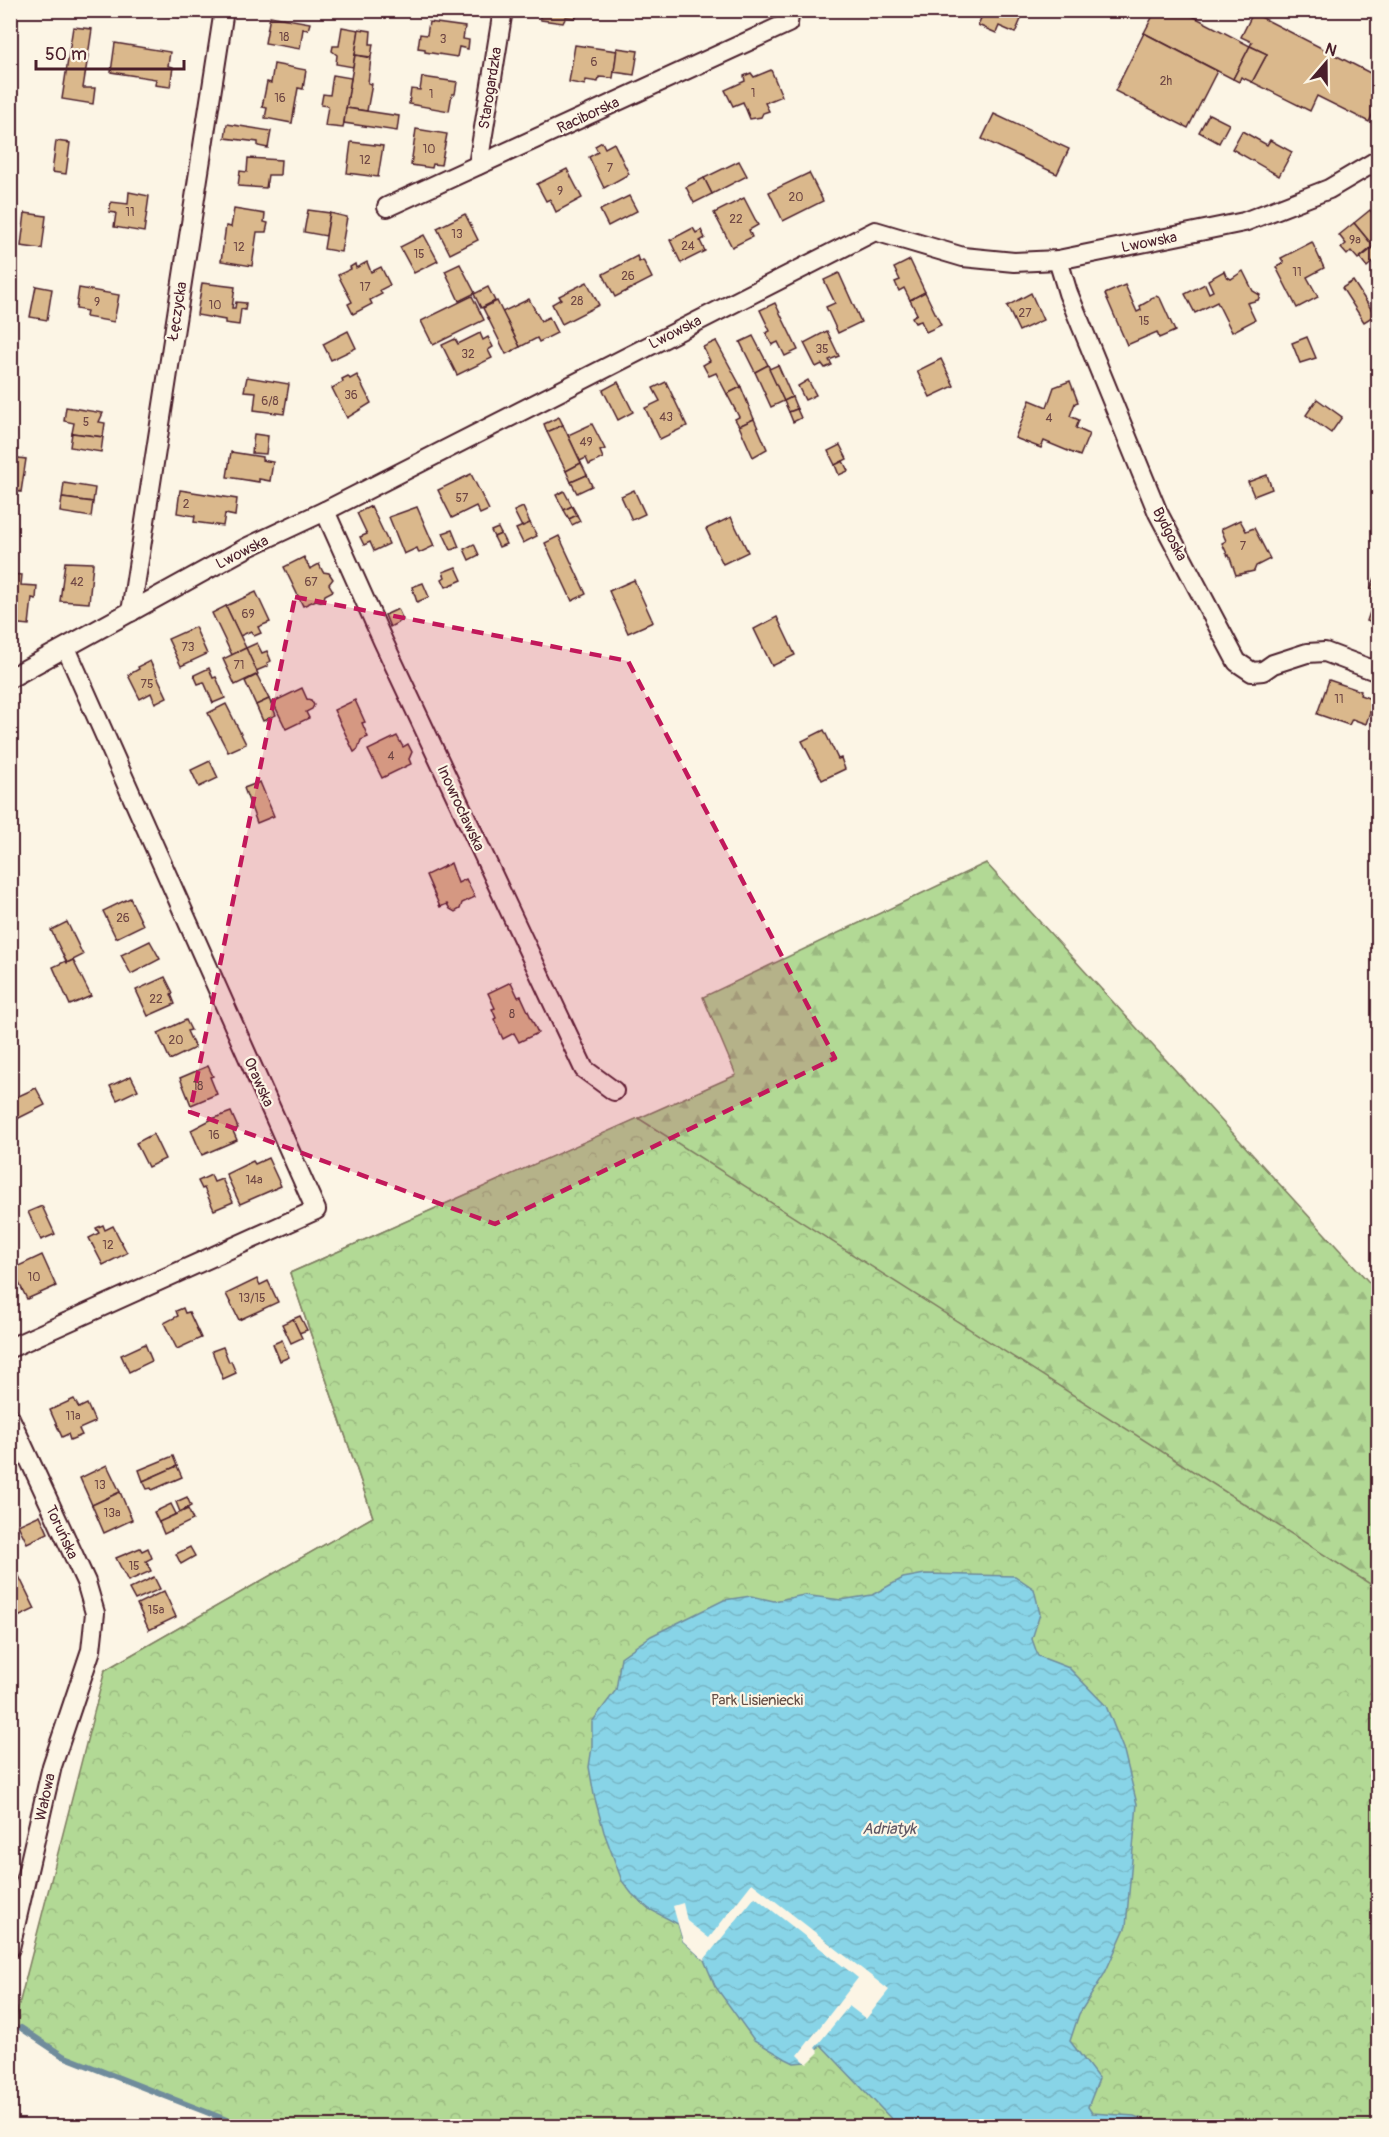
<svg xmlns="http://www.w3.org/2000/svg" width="1389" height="2137" viewBox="0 0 1389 2137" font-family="Pangolin,sans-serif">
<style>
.forest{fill:url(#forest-firs);stroke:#7e7c60;stroke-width:1.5}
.park{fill:url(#park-crowns);stroke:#7e7c60;stroke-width:1.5}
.water{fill:url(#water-waves);stroke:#6f8c9c;stroke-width:1.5}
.pier{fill:#fcf5e5}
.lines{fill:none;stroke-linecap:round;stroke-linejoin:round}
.stream{stroke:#6f8c9c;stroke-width:6}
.building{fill:#dab88c;stroke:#4a1f2b;stroke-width:1.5}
.minor-casing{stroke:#4a1f2b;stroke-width:22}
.minor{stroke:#fcf5e5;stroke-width:18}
.marked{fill:#c2185b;fill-opacity:0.2;stroke:#c2185b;stroke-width:4.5;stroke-dasharray:12 8;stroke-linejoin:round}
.labels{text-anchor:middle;stroke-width:4.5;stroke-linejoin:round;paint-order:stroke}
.number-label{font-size:12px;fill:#6e4543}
.street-label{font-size:15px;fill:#4a1f2b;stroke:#fcf5e5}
.park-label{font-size:15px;fill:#644e46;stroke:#fcf5e5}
.water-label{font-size:16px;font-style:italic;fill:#5d5563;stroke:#fcf5e5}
</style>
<defs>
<pattern id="forest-firs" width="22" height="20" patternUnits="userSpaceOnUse" patternTransform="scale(1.5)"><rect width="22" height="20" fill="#b2d995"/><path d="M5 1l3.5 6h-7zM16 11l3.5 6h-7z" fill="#9bba81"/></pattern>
<pattern id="park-crowns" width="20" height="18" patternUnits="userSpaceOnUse" patternTransform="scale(1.5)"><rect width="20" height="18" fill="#b2d995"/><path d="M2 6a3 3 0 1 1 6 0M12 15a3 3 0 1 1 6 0" fill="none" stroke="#9bba81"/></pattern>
<pattern id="water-waves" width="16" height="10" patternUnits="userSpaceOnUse" patternTransform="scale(1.5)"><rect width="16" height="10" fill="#88d4e7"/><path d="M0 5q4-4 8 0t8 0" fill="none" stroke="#77b6c6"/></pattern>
</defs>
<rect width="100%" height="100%" fill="#fcf5e5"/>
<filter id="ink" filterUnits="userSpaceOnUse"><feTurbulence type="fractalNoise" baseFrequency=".0167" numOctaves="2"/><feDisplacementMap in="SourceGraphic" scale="12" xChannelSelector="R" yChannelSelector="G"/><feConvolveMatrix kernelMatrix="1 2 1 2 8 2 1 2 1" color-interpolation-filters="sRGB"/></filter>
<g filter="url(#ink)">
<!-- forest -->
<path class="forest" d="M986,863L1378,1292V2126L105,1670L373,1517L290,1273L736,1075L703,997Z"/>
<!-- park -->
<path class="park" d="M638,1118L1378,1589V2126H242L63,2056L14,2024L105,1670L373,1517L290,1273Z"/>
<!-- water -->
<path class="water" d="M925,1574L1015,1576L1034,1589L1040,1614L1032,1639L1038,1656L1069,1668L1106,1706L1124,1751L1137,1804L1126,1926L1105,1973L1079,2014L1070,2041L1099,2079L1088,2107L1092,2113L1134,2116L1161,2126H898L821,2045L805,2062L794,2063L786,2059L754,2040L715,1986L704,1960L683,1941L678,1924L649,1909L632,1894L622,1881L604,1832L594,1795L589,1767L592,1747V1722L616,1690L621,1657L651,1636L724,1600L751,1596L774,1601L804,1595L841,1600L872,1595L903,1578Z"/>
<!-- pier -->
<path class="pier" d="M752,1883L889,1990L866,2019L849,2006L815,2048L819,2052L807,2064L798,2055L858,1978L755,1897L704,1960L683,1941L678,1924L673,1906L683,1903L687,1921L709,1938Z"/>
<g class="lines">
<!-- stream -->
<path class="stream" d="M21,2028L63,2056L242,2126"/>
</g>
<!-- building -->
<g class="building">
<path d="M153,10H182V18L152,14Z"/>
<path d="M540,10H577L576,18L566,17L563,23L541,20L539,15Z"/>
<path d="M946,10H960L958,16Z"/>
<path d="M965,10H1025L1015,33L999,26L996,33L978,25L981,18Z"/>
<path d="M1156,10H1181L1250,46L1233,79L1144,33Z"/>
<path d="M1253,13L1378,77V103L1369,122L1317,96L1310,111L1252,82L1267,54L1250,46L1252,42L1241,37Z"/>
<path d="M270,16L310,23L308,30L303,29L300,49L265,43Z"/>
<path d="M429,22L465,27L463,39L469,40L468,49L459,47L457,57L425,52V49L418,48L420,34L427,35Z"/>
<path d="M73,27L92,29L88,56L69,53Z"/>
<path d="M342,27L359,30L353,67L336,64L337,55L332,51L333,46H339Z"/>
<path d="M359,29L371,31L370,44H373L371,57L355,55Z"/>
<path d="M1144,33L1217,71L1188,128L1115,91Z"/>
<path d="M115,43L170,52L168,66L173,67L170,87L155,85L156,79L111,72Z"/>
<path d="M575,45L617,51L613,78L599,77L598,82L586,80L585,85L569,82Z"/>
<path d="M1250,46L1267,54L1252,82L1241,77L1239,82L1233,79Z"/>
<path d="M617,48L638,51L634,75L614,72Z"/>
<path d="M69,53L88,56L83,88H95L93,104L62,99Z"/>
<path d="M355,55L371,58L368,83L372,84L367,111L346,108Z"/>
<path d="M274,64L306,70L303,89L298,88L292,123L265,118L267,108L262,107L267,82L271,83Z"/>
<path d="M771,70L782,96L765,103L769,111L763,113L761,117L750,119L743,102L733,106L725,90L745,81L744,76L751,73L754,77Z"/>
<path d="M333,75L351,78L343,128L325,126L328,106L321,105L323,94L330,95Z"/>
<path d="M422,77L457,82L455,94H452L449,111L409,104L411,89L420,90Z"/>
<path d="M346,108L399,116L397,131L344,123Z"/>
<path d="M994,114L1069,149L1057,174L982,139Z"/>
<path d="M1209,114L1229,124L1219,143L1199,132Z"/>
<path d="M227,124L271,131L268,148L258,146V142L225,138Z"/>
<path d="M416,129L447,134L441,165L433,164L432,168L411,165Z"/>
<path d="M1242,131L1267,145L1270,140L1292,152L1279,176L1232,149Z"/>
<path d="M56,141L70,143L66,174L52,172Z"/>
<path d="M351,142L383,146L378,177L347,173Z"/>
<path d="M602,142L605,148L614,143L629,174L604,188L589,157L598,152L595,146Z"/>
<path d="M248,158L281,160L280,175H268L266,188L238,186L240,171L247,172Z"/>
<path d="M739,161L747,176L712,194L704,178Z"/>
<path d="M567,169L582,198L556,212L550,199L546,201L537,184Z"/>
<path d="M809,173L823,201L783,221L769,192Z"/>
<path d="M704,178L712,194L694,203L686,187Z"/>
<path d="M129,192L149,196L144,232L114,227L116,213L109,212L111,202L128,204Z"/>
<path d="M629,196L637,211L608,226L600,210Z"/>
<path d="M744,198L758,225L749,230L752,237L732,247L714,213Z"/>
<path d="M234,209L265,214L264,222L268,223L266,232H257L252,266L221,261L226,226L231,227Z"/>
<path d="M308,210L330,213L326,236L304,232Z"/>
<path d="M1370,210L1377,219L1378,218V242L1373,246L1354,223Z"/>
<path d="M25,213L46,216L42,249L21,246Z"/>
<path d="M330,213L347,217L341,252L324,249Z"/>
<path d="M465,214L478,240L450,254L437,228Z"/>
<path d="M1354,223L1373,246L1358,259L1351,251L1347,255L1341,248L1346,244L1339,235Z"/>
<path d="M693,228L696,233L701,230L705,238L700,241L705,251L681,263L670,240Z"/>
<path d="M424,235L438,261L414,273L400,247Z"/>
<path d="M1312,242L1324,268L1307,277L1318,297L1297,308L1276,267L1284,263L1281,258Z"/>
<path d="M1378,243V255L1373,248Z"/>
<path d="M1373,248L1378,257L1367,267L1360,258Z"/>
<path d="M637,256L639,262L643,260L652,278L615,297L603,274Z"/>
<path d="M910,260L925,292L910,300L904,288L899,291L895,282L900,280L894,268Z"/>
<path d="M367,262L371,272L381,267L390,285L380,290L382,294L370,300L372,304L353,314L348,304L352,302L338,275L351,269L350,267L355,264L356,268Z"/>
<path d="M460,264L475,293L459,301L445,271Z"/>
<path d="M1224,271L1226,276L1231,279L1243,271L1253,291L1260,295L1258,300L1247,303L1255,320L1232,332L1217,302L1195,313L1185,294L1205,284L1209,293L1213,291L1208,280Z"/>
<path d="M839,273L861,322L838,333L826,307L835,303L824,280Z"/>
<path d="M1353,281L1375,315L1364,322L1342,288Z"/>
<path d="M587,282L599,305L562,324L552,304L561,299L559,296Z"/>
<path d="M202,283L235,287L232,308H235L236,302L246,303L245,310L241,309L239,325L225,323V320L197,315Z"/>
<path d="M1125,285L1137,312L1141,310L1140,306L1149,301L1151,298L1156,296L1160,298L1175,331L1159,338L1157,332L1127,345L1105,294Z"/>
<path d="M36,286L52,289L47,320L30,317Z"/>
<path d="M488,287L495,301L481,308L474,294Z"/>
<path d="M79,288L119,295L114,322L86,317L87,311L76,309Z"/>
<path d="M925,292L941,325L926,332L921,321L915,323L912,317L917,314L910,300Z"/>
<path d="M1031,293L1043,320L1019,331L1007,306Z"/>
<path d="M472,296L484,320L433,345L421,321Z"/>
<path d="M529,299L541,321L549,317L557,333L539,342L537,338L520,347L502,312Z"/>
<path d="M497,301L520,347L506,354L483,308Z"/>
<path d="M775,303L798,350L785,356L778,342L772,345L766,333L770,331L760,310Z"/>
<path d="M348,331L356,348L331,360L323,344Z"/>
<path d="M827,331L839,356L829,360L832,365L825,368L822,364L816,367L804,343Z"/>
<path d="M480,333L483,340L488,337L493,347L488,350L492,358L457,375L442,345L455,339L458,344Z"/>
<path d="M753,336L768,365L755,372L740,342Z"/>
<path d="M1307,337L1316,358L1300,363L1292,343Z"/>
<path d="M716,341L741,387L727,394L716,373L709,376L703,365L710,361L703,347Z"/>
<path d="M941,359L954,386L930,397L917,371Z"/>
<path d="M768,365L784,401L771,407L755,372Z"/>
<path d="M778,365L792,397L784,401L769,369Z"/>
<path d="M357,375L371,403L347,418L332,388L343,382L342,379L348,376L350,379Z"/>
<path d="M247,377L289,384L284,414L254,410L256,392L244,391Z"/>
<path d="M808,380L816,395L805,400L798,386Z"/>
<path d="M1070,381L1078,402L1075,403L1070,416L1079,420L1076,428L1089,434L1080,456L1044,441L1041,448L1015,438L1030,400L1047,407L1054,387Z"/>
<path d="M618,382L633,412L618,420L603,390Z"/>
<path d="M666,382L687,426L660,439L645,408L660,401L653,388Z"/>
<path d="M741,387L754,419L739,426L735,419L739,417L727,394Z"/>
<path d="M792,397L797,409L789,412L784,401Z"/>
<path d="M1317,399L1342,417L1331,433L1306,415Z"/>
<path d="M66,407L103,413L99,422L105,423L103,437L72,433L74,423L64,421Z"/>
<path d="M797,409L801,418L793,422L789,412Z"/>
<path d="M559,417L563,425L547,432L544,424Z"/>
<path d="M754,419L767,449L753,457L739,426Z"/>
<path d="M592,424L605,449L600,451L603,458L589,465L586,458L580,461L568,435Z"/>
<path d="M563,425L581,463L566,471L547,432Z"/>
<path d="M72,433L103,437L101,452L70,447Z"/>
<path d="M254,434L268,436L266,454L252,453Z"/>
<path d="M840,445L847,459L835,465L828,451Z"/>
<path d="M231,452L262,457V460L273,462L270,481L259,479V482L227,477Z"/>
<path d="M10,457L26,459L21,492L10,490Z"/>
<path d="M843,461L848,471L839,475L835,465Z"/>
<path d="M581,463L587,475L571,482L566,471Z"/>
<path d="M471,474L489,510L480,514L476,506L452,518L438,490Z"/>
<path d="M587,475L592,486L577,493L571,482Z"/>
<path d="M1267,475L1272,489L1254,496L1248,482Z"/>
<path d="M64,483L95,488L93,502L62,498Z"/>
<path d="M180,490L237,499L235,516L225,514L223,526L194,522L195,516L177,513Z"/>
<path d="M634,490L645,514L632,520L621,496Z"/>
<path d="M564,491L572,506L564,510L556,495Z"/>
<path d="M62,498L93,502L91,517L60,512Z"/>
<path d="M371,506L389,544L374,551L370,542L364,545L360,537L367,534L357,513Z"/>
<path d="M572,506L577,515L569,519L564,510Z"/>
<path d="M417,507L434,546L419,553L417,548L404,554L389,517Z"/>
<path d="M523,507L530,523L522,527L514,511Z"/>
<path d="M577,515L580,521L572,525L569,519Z"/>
<path d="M731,517L748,552L723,564L706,529Z"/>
<path d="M1240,520L1246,531L1254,528L1270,559L1256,566L1254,571L1236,575L1229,555L1228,556L1222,543L1226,541L1221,529Z"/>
<path d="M530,523L537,536L523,543L516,529Z"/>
<path d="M498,528L501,534L494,537L491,531Z"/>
<path d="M452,530L459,547L451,550L443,533Z"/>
<path d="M501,534L506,544L499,547L494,537Z"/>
<path d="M559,536L586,594L572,601L545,543Z"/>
<path d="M474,544L479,555L469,560L464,549Z"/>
<path d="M304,557L310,569L319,564L323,572L329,573L333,579L329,584L333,591L325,595L323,602L316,600L303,606L284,567Z"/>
<path d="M65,562L93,563L89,603L60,601Z"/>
<path d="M456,567L462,580L446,587L442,579L445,577L443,572Z"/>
<path d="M10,574L22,575L21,585L37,586L36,599L32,598L29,625L10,623Z"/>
<path d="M1375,578L1378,579V625L1367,621L1377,591L1371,588Z"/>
<path d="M634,580L653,622L628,633L609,591Z"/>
<path d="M423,583L429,597L417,602L412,587Z"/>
<path d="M256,592L270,622L258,627L261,633L254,636L251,631L240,636L226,606Z"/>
<path d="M226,606L246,648L232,655L212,613Z"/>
<path d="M398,609L403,620L390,627L385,615Z"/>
<path d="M777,617L795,655L772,666L754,629Z"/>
<path d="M195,627L207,654L181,666L168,639Z"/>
<path d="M257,643L262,653L267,651L271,661L267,663L268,666L256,671L246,648Z"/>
<path d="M246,648L258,674L235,685L223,659Z"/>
<path d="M150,661L167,697L155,703L151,693L140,699L128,675L139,669L138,667Z"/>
<path d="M209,668L213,678L216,677L225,698L213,703L204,682L198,684L194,675Z"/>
<path d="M257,675L269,699L256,705L245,681Z"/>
<path d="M1329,680L1361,691L1360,695L1374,700L1366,724L1352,719L1349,725L1317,714Z"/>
<path d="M302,688L307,699L311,700L314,705L312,709L306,712L309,718L286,729L273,702Z"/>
<path d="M269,699L276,715L263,721L256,705Z"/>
<path d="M355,700L365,722L362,723L368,737L361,740L358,749L354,752L334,710Z"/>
<path d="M226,704L246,744L228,752L208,713Z"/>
<path d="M824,730L838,759L841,758L845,769L822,780L802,741Z"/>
<path d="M397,736L403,747L408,744L412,752L409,759L411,764L382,778L368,750Z"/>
<path d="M210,761L218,778L199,787L191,770Z"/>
<path d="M260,782L274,816L257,823L244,788Z"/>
<path d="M451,863L458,883L466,879L475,897L462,903L460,909L455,912L450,909L447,904L440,907L426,875Z"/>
<path d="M130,898L143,925L116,938L103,911Z"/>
<path d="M67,922L83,955L67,963L51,930Z"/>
<path d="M150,941L160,959L131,974L121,955Z"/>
<path d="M73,960L91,996L70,1005L53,967L66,961L67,963Z"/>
<path d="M165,977L173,993L171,994L175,1004L148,1016L136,990Z"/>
<path d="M511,982L518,997L521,996L538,1033L519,1042L514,1033L503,1039L494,1019L496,1018L492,1009L495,1008L488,993Z"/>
<path d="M186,1020L191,1030L187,1031L195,1048L170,1060L158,1033Z"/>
<path d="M208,1066L213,1076L210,1077L217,1094L191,1105L180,1078Z"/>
<path d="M131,1076L138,1090L117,1100L110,1086Z"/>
<path d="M36,1088L45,1105L11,1122L10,1100Z"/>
<path d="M231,1112L238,1128L233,1131L237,1140L202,1155L191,1130L212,1119Z"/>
<path d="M153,1134L165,1159L148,1167L136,1143Z"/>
<path d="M268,1158L281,1186L240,1204L226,1174L253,1161L255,1164Z"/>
<path d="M211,1175L214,1182L222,1179L233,1202L214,1210L204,1188L202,1189L198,1181Z"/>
<path d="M42,1206L55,1234L41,1240L28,1212Z"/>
<path d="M103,1225L105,1230L113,1226L127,1253L103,1265L89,1238L99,1233L96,1228Z"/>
<path d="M42,1255L56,1286L27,1299L12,1269Z"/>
<path d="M257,1279L260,1285L268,1281L278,1302L239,1320L226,1294Z"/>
<path d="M183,1308L185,1313L189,1312L201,1338L177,1349L164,1323L178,1316L176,1311Z"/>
<path d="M300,1316L307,1330L299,1333L293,1319Z"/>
<path d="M293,1319L302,1338L291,1343L282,1324Z"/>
<path d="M282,1340L289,1357L280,1361L273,1344Z"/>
<path d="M145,1344L152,1361L129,1372L121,1355Z"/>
<path d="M223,1347L229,1362L231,1361L236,1373L223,1379L212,1351Z"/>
<path d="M74,1399L79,1408L87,1404L95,1422L79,1429L82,1435L70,1440L68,1434L62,1437L50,1410Z"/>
<path d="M173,1456L177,1466L143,1481L139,1470Z"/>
<path d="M107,1465L120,1492L92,1505L80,1478Z"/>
<path d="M177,1466L182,1477L152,1490L151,1488L147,1489L143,1481Z"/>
<path d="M120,1492L132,1520L104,1533L92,1505Z"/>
<path d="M187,1497L191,1506L180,1512L176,1502Z"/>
<path d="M171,1504L176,1514L159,1523L154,1512Z"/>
<path d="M188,1509L193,1520L164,1534L159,1522Z"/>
<path d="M40,1515L48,1533L27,1543L18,1525Z"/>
<path d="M190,1547L195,1556L181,1564L176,1554Z"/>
<path d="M140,1548L142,1551L148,1548L152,1558L146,1561L151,1571L128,1581L116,1558Z"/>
<path d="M16,1570L35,1609L18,1617L14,1610L10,1612V1573Z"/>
<path d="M154,1577L160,1589L135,1600L129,1589Z"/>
<path d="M164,1591L176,1617L149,1630L137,1604Z"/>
</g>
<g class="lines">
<!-- minor casing -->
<g class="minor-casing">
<g id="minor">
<path d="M478,165L503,10"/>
<path d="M387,207L788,23L790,10"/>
<path d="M1058,260L1068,293L1158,513L1237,662L1252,672L1263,671L1273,664L1307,653L1325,652L1378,672"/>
<path d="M325,511L383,641L584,1069L614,1091"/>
<path d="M131,612L224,10"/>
<path d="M10,678L248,547L325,511L875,231L963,257L1014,262L1058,260L1244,222L1329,189L1378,160"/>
<path d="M10,1348L316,1210L66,648"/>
<path d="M10,1418L86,1582L95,1613L91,1650L52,1766L10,1948"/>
</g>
</g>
<!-- minor -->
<use href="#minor" class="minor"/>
</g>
</g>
<!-- marked area -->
<path class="marked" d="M295,597L628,661L835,1058L495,1224L190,1112Z"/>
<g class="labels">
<!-- number labels -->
<g class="number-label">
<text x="284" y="41">18</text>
<text x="443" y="43">3</text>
<text x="594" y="66">6</text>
<text x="1166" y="85">2h</text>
<text x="753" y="97">1</text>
<text x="431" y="98">1</text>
<text x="280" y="102">16</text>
<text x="429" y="153">10</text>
<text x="365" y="164">12</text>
<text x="610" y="172">7</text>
<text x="560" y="195">9</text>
<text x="796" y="201">20</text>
<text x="130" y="216">11</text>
<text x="736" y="223">22</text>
<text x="457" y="238">13</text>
<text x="1355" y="244">9a</text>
<text x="688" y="250">24</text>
<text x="239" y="251">12</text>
<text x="419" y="258">15</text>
<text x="1297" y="276">11</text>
<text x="628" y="280">26</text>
<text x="365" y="291">17</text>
<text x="577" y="305">28</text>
<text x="97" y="306">9</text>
<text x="215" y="309">10</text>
<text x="1025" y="317">27</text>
<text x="1144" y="325">15</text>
<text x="822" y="353">35</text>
<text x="468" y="358">32</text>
<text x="351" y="399">36</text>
<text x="270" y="405">6/8</text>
<text x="666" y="421">43</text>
<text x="1049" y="422">4</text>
<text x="86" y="426">5</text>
<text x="586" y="446">49</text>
<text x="462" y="502">57</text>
<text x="186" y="508">2</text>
<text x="1243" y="550">7</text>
<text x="77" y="586">42</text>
<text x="311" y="586">67</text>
<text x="248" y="618">69</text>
<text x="188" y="651">73</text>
<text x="239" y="669">71</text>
<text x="147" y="688">75</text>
<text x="1339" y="703">11</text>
<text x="391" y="760">4</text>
<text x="123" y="922">26</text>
<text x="156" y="1003">22</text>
<text x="512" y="1018">8</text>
<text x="176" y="1044">20</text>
<text x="198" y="1090">18</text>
<text x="214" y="1139">16</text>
<text x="254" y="1184">14a</text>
<text x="108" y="1249">12</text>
<text x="34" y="1281">10</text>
<text x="252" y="1302">13/15</text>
<text x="73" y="1420">11a</text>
<text x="100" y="1489">13</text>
<text x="112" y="1517">13a</text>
<text x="134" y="1570">15</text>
<text x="156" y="1614">15a</text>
</g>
<!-- street labels -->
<g class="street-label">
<text transform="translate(490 88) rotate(-81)" y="5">Starogardzka</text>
<text transform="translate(588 115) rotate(-25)" y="5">Raciborska</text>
<text transform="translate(1149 242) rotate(-11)" y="5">Lwowska</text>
<text transform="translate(177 311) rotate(-81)" y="5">Łęczycka</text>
<text transform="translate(675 332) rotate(-27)" y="5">Lwowska</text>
<text transform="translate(1170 534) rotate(63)" y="5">Bydgoska</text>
<text transform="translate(242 552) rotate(-27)" y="5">Lwowska</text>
<text transform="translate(461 808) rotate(65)" y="5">Inowrocławska</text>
<text transform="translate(259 1082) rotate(66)" y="5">Orawska</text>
<text transform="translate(62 1532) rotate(65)" y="5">Toruńska</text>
<text transform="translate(45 1797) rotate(-78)" y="5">Wałowa</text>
</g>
<!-- park labels -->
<g class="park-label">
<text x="757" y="1705">Park Lisieniecki</text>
</g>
<!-- water labels -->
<g class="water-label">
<text x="889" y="1834">Adriatyk</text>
</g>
</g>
<!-- margin -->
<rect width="1389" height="2137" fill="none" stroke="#fcf5e5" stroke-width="36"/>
<rect x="18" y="18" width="1353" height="2101" fill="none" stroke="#4a1f2b" stroke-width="2" filter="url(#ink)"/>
<!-- north arrow -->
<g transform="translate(1326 63) rotate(20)" stroke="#fcf5e5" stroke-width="4.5" paint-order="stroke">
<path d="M0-4.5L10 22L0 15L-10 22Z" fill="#4a1f2b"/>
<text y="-9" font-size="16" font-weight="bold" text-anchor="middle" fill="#4a1f2b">N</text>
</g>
<!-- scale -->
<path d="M36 60v9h148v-9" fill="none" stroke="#4a1f2b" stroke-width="3"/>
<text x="45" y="60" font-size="18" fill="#4a1f2b" stroke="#fcf5e5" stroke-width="4.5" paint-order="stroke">50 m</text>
</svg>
